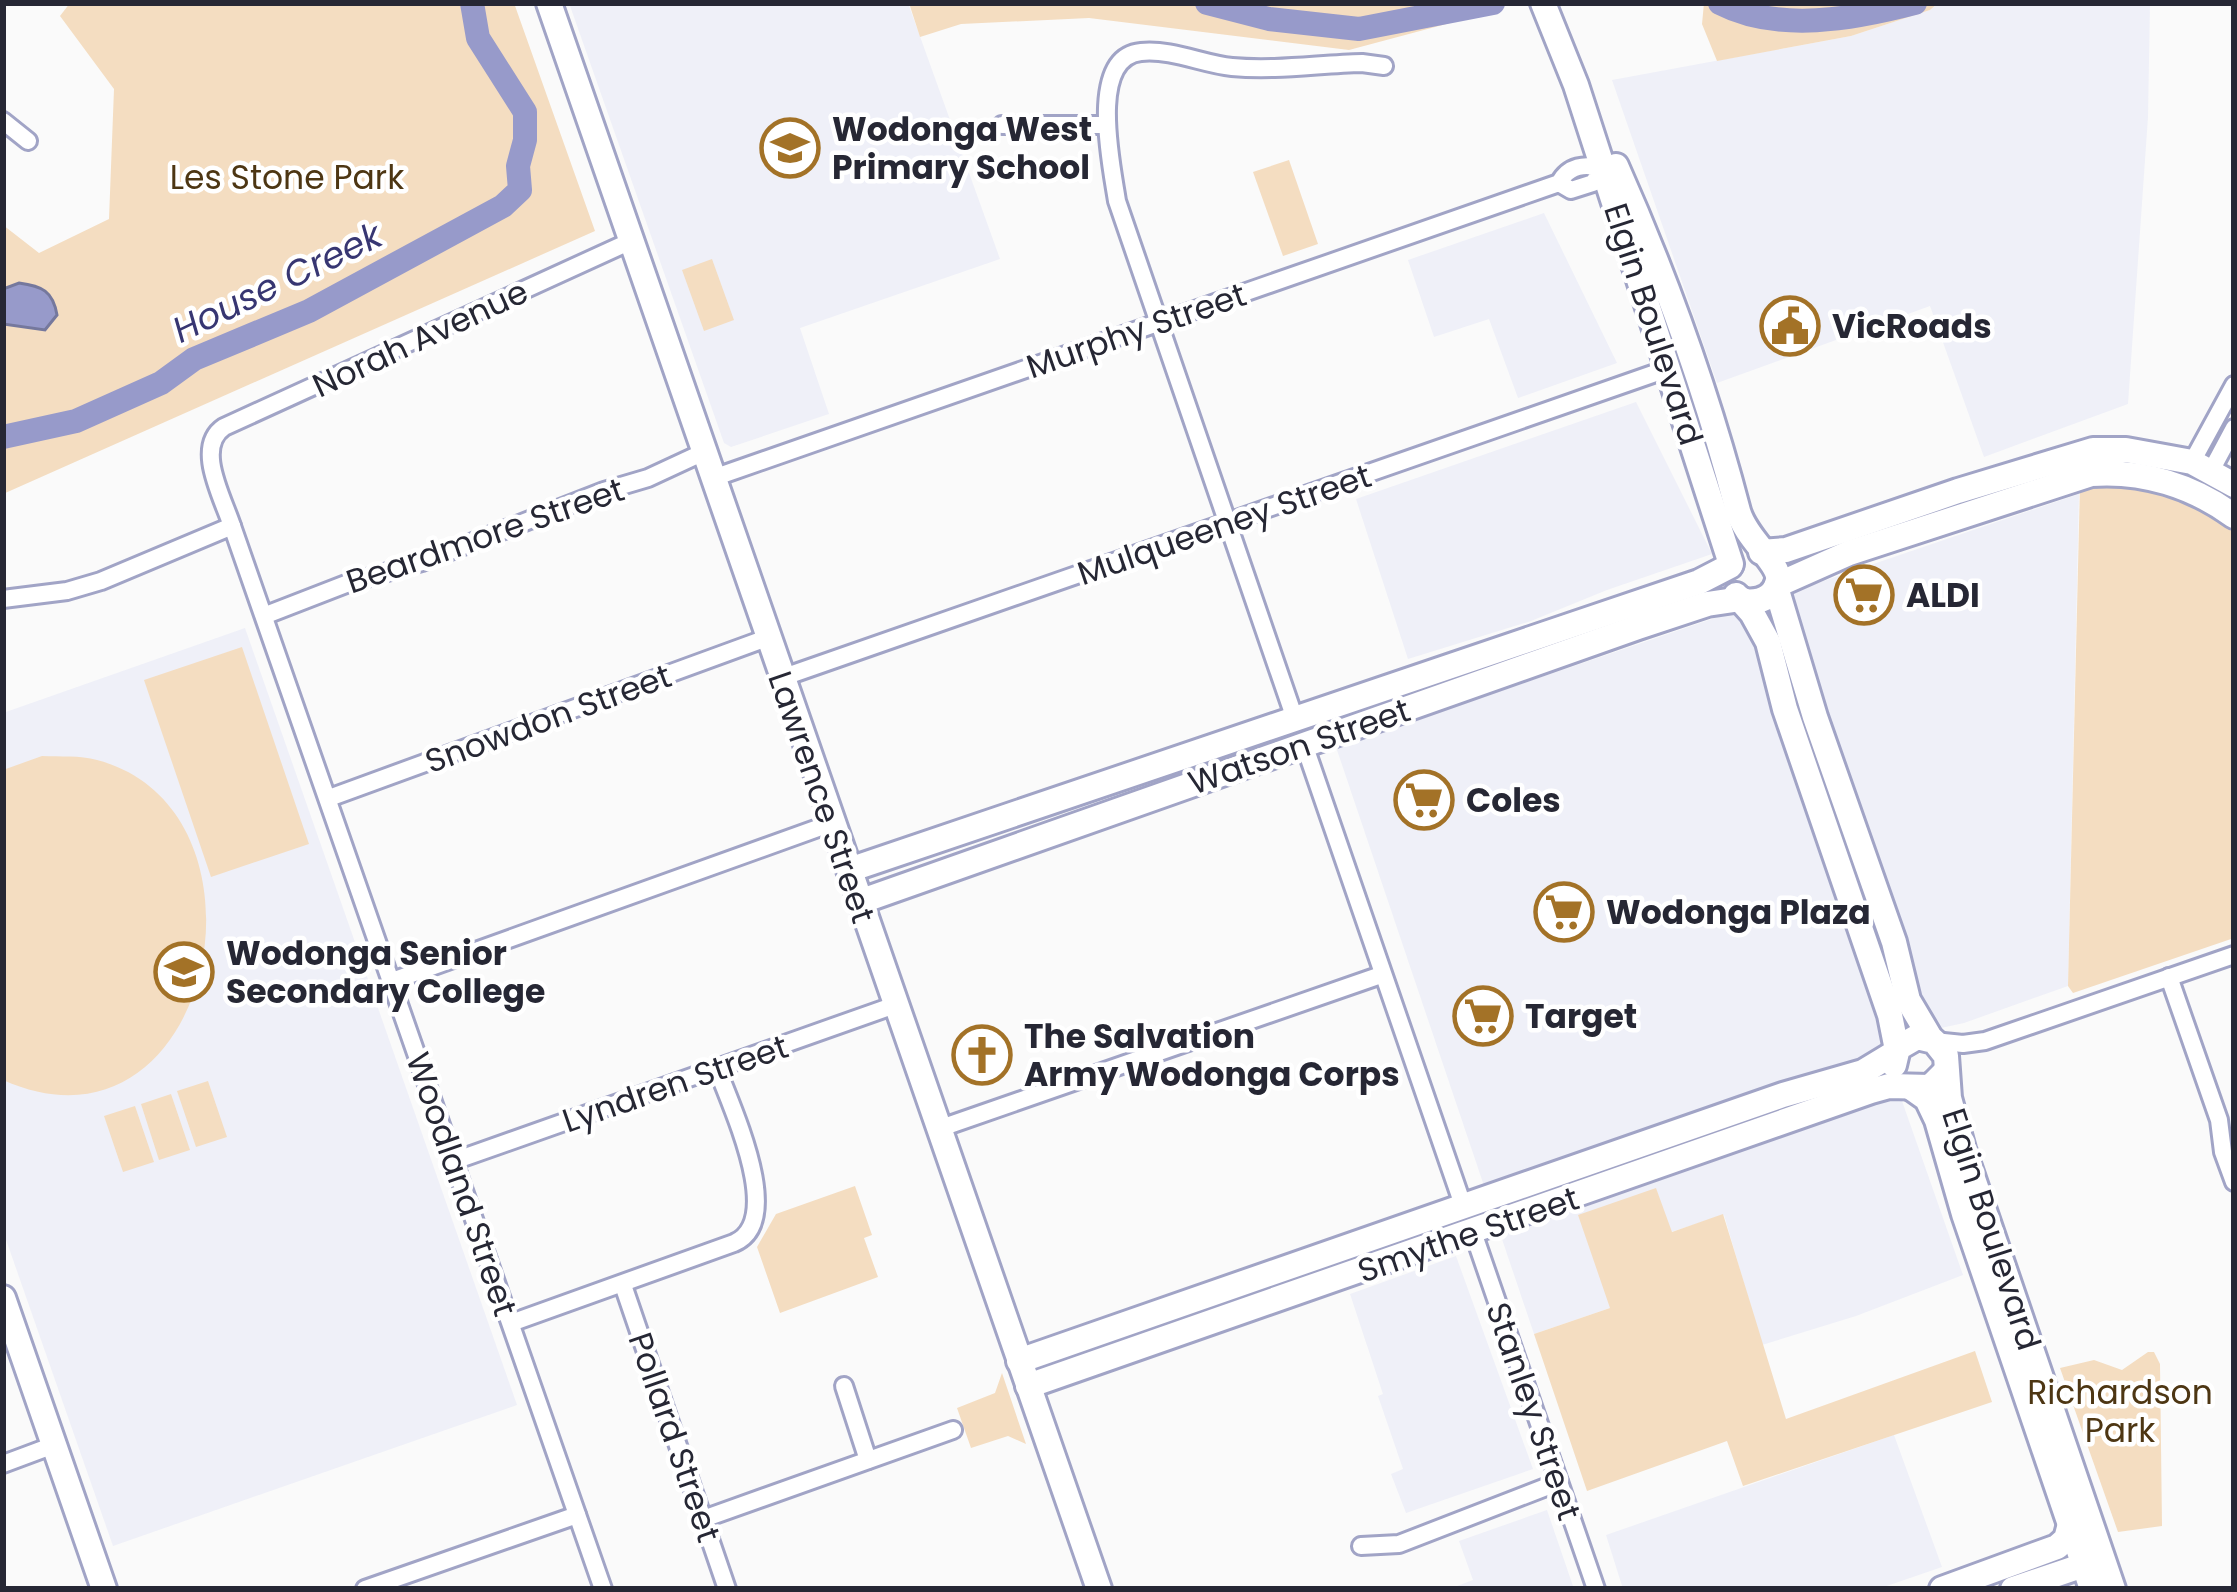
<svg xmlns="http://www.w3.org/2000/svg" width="2237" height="1592" viewBox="0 0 2237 1592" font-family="Poppins,sans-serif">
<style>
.built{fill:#eff0f8}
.green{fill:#f4ddc1}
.water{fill:#979aca;stroke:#75789d;stroke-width:3}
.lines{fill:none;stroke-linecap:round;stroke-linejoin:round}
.river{stroke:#979aca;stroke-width:24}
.street-casing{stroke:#a1a4c6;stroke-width:22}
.secondary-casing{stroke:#a1a4c6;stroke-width:30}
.street{stroke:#fff;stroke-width:16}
.secondary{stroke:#fff;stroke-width:24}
.labels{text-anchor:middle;stroke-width:9;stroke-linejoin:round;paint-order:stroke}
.poi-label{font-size:33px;font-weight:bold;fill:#262734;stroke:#fff;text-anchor:start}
.park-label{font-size:33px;fill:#4d3613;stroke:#fff}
.street-label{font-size:33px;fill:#262734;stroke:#fff}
.water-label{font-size:36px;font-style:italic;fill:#373672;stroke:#fff}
</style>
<rect width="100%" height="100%" fill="#fafafa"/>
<!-- built -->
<g class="built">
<path d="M569,3H908L1000,259L800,328L829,414L731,447L724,443Z"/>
<path d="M1938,3H2150L2148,117L2128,404L1984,457L1930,306L1717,383L1612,80L1851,36L1930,10Z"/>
<path d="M1544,213L1617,363L1518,398L1489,319L1434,337L1408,260Z"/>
<path d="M1636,402L1712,554L1607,590L1531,621L1408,659L1356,499Z"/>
<path d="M2079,494L2068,986L1964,1023L1881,1041L1963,1275L1856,1316L1762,1345L1724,1215L1671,1232L1656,1189L1610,1308L1534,1334L1336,747Z"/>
<path d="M245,628L517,1405L113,1546L3,1231V713Z"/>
<path d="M1456,1256L1533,1469L1406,1513L1391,1474L1403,1469L1378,1396L1383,1394L1350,1294Z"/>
<path d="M1894,1435L1942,1567L1878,1589H1623L1606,1535Z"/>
<path d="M1547,1510L1574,1589H1449L1473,1580L1459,1541Z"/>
</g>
<!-- green -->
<g class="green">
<path d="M70,3H514L595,231L3,494V225L39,253L109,219L114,89L60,16Z"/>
<path d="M909,3H1443L1450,23L1349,50L1089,18L961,24L920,37Z"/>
<path d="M1704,3H1938L1930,10L1851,36L1717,61L1702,24Z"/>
<path d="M1289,160L1318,244L1283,256L1253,172Z"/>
<path d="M712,259L734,320L704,331L682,270Z"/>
<path d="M2080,484C2143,484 2182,492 2234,530V938L2073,993L2068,986Z"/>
<path d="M242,647L309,844L211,877L144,680Z"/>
<path d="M42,756C60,757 80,755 97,760C287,810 212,1173 3,1080V770Z"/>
<path d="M208,1081L227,1137L196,1147L177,1091Z"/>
<path d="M171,1094L190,1150L159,1160L141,1104Z"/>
<path d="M135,1106L154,1162L123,1172L104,1116Z"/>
<path d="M855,1186L872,1235L864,1238L878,1277L780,1313L757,1247L776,1214Z"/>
<path d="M1656,1188L1672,1232L1723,1214L1786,1419L1975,1351L1992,1402L1743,1486L1727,1441L1587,1491L1534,1334L1610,1308L1578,1215Z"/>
<path d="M2148,1352H2154L2160,1364L2162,1526L2118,1532L2060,1368L2094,1360L2122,1370Z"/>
<path d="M1002,1373L1026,1444L1008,1436L971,1448L957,1408L995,1393Z"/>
</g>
<!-- water -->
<path class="water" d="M19,283C42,286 53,291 57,315L45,330L3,324V289Z"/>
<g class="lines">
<!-- river -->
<g class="river">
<path d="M1207,3L1269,19L1359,29L1493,3"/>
<path d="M1720,3C1778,33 1854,19 1915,3"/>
<path d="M3,437L76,421L161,383L194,359L309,311L503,206L520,190L518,166L525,140V112L478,38L472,3"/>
</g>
<!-- street casing -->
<g class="street-casing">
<g id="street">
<path d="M3,121L28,141"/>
<path d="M1002,125H1107"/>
<path d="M2192,462L2234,385"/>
<path d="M2211,471L2234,428"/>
<path d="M713,478L1559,183C1568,166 1585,163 1603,169L1593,183L1571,190L1559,183"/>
<path d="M3,599L67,591L101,581L232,526"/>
<path d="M266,615L346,584L422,562L604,491L648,478L704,452"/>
<path d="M781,678L1667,369"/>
<path d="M1295,719L1117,201C1112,167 1087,57 1141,52C1173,49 1202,64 1232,67C1276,71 1319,64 1362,63L1384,66"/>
<path d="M1304,744L1464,1208"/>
<path d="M329,798L767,638"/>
<path d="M2169,977L2219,1120L2223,1152L2234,1182"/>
<path d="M392,981L832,823"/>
<path d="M1934,1041L1963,1044L1985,1041L2234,955"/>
<path d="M938,1129L1381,975"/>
<path d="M454,1161L895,1005"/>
<path d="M1473,1232L1596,1589"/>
<path d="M623,1285L727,1589"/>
<path d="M511,1323L734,1243C786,1221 731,1107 717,1068"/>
<path d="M844,1386L868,1460"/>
<path d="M3,1464L54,1445"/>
<path d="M703,1519L953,1430"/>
<path d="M1361,1546L1399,1544L1559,1482"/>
<path d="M365,1589L577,1515"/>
<path d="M603,1589L232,526C223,498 194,447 224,427L631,241"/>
</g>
</g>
<!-- secondary casing -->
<g class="secondary-casing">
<g id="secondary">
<path d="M549,3L1099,1589"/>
<path d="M1543,3L1576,85L1731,564"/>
<path d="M1616,166C1666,278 1707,393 1738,511C1746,539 1780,563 1778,580C1775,598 1759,603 1743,601"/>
<path d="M1761,552L1786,550L1958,491L2093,450H2126L2192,462L2234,485"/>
<path d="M1777,585L1849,553L2091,474C2143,470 2193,486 2234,516"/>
<path d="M1776,587L1815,717L1894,942L1908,1000L1931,1039"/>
<path d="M1736,595L1752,613L1768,642L1785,709L1890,1015L1897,1050"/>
<path d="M849,870L1699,582L1730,566"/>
<path d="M859,902L1638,627L1707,604L1741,599"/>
<path d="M1894,1065L1898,1048L1917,1037L1934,1041L1946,1056L1949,1098L1963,1149L2113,1589"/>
<path d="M1910,1087L1927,1099L1937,1120L1964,1214L2092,1589"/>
<path d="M3,1298L104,1589"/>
<path d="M1019,1361L1783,1095L1863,1072L1896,1052"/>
<path d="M1028,1386L1871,1091L1889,1086L1930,1087L1946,1071"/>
<path d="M1942,1589L2057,1547L2066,1539L2070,1524"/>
<path d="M2013,1589L2084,1565L2093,1556"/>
</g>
</g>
<!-- street -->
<use href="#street" class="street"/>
<!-- secondary -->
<use href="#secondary" class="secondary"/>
</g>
<!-- icons -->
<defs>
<g id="school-ring" transform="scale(3)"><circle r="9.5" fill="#fff" stroke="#a37227" stroke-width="1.5"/><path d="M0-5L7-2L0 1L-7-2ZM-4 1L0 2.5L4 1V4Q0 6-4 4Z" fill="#a37227"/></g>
<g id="civic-ring" transform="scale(3)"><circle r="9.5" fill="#fff" stroke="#a37227" stroke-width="1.5"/><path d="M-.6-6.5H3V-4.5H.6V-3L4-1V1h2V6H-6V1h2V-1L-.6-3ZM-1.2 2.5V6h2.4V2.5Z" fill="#a37227"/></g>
<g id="supermarket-ring" transform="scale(3)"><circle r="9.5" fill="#fff" stroke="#a37227" stroke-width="1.5"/><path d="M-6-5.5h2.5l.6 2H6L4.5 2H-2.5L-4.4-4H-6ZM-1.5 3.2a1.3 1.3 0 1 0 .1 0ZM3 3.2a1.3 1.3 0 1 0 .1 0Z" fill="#a37227"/></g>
<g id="church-ring" transform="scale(3)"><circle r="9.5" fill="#fff" stroke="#a37227" stroke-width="1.5"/><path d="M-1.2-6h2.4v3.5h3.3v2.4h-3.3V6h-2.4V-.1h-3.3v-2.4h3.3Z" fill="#a37227"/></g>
</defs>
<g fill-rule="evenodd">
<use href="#school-ring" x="790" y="148"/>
<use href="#civic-ring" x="1790" y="326"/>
<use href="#supermarket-ring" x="1864" y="595"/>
<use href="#supermarket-ring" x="1424" y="800"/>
<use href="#supermarket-ring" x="1564" y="912"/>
<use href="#school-ring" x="184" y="972"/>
<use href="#supermarket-ring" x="1483" y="1016"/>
<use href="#church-ring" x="982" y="1055"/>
</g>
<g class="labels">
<!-- poi labels -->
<g class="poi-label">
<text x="832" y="141">Wodonga West<tspan x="832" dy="38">Primary School</tspan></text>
<text x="1832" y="338">VicRoads</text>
<text x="1906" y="607">ALDI</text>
<text x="1466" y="812">Coles</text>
<text x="1606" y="924">Wodonga Plaza</text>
<text x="226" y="965">Wodonga Senior<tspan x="226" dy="38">Secondary College</tspan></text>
<text x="1525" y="1028">Target</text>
<text x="1024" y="1048">The Salvation<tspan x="1024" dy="38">Army Wodonga Corps</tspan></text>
</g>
<!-- park labels -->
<g class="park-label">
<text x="287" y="189">Les Stone Park</text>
<text x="2120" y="1404">Richardson<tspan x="2120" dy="38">Park</tspan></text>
</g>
<!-- street labels -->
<g class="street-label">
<text transform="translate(1654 324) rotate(72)" y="12">Elgin Boulevard</text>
<text transform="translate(1136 330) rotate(-19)" y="12">Murphy Street</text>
<text transform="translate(420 338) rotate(-25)" y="12">Norah Avenue</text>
<text transform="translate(1224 524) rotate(-19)" y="12">Mulqueeney Street</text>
<text transform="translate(485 535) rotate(-19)" y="12">Beardmore Street</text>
<text transform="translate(548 718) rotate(-20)" y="12">Snowdon Street</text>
<text transform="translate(1299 746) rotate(-19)" y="12">Watson Street</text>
<text transform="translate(822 797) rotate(71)" y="12">Lawrence Street</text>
<text transform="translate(675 1083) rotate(-19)" y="12">Lyndren Street</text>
<text transform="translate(462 1184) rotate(71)" y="12">Woodland Street</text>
<text transform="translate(1992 1229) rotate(72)" y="12">Elgin Boulevard</text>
<text transform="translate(1468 1234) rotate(-19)" y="12">Smythe Street</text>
<text transform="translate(1534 1411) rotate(71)" y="12">Stanley Street</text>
<text transform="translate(675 1437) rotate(71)" y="12">Pollard Street</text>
</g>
<!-- water labels -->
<g class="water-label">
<text transform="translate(277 282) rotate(-26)" y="13">House Creek</text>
</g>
</g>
<!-- border -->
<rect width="2237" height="1592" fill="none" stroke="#262734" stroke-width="12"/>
</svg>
